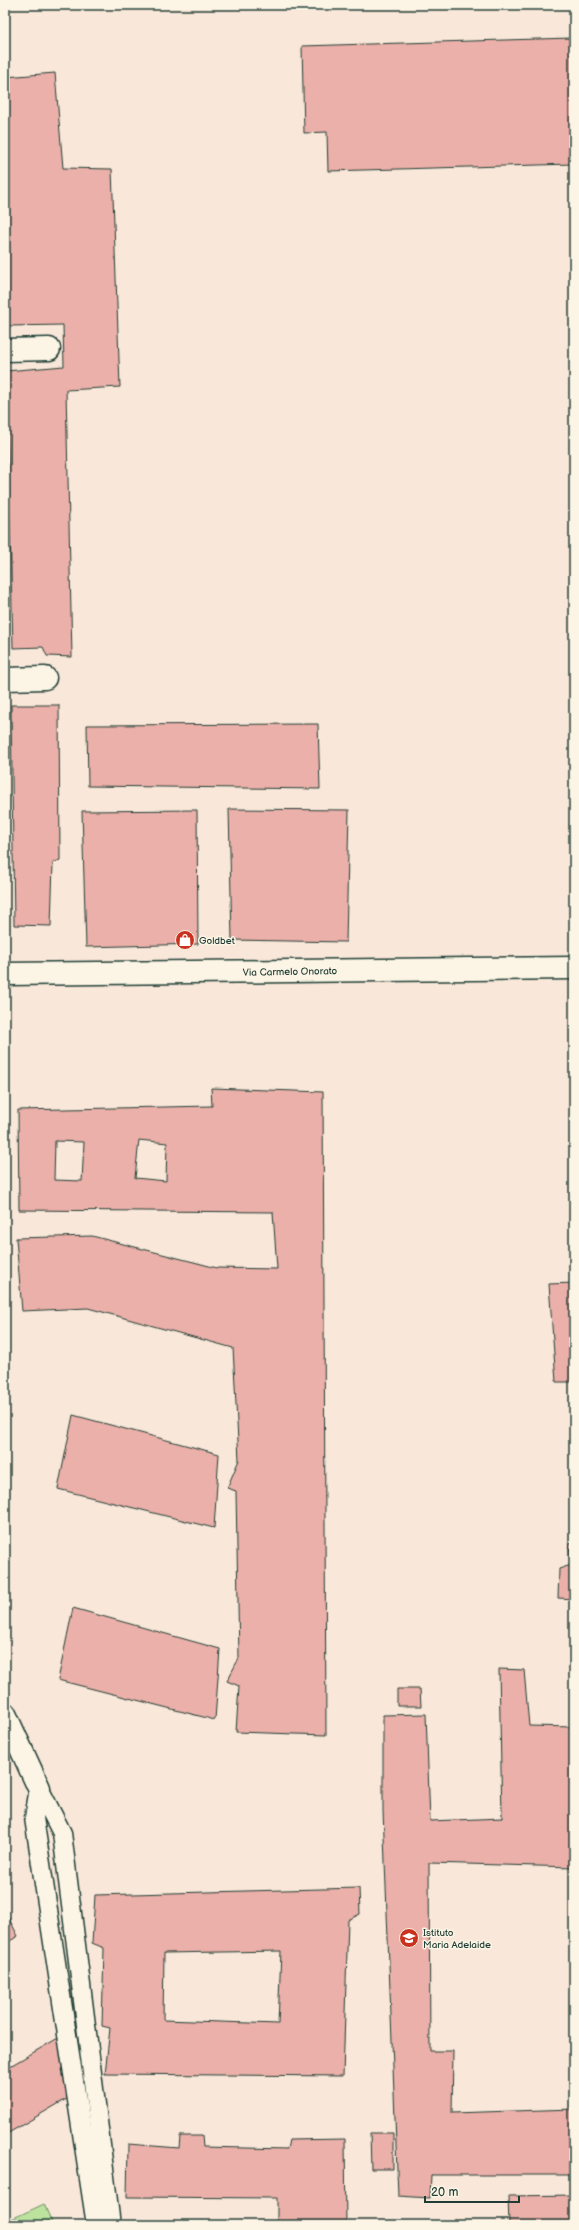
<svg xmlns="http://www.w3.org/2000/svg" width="579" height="2230" viewBox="0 0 579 2230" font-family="'Balsamiq Sans',sans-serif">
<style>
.green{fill:#bde29d;stroke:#6e9068}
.building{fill:#ebb0a9;stroke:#1f3d34;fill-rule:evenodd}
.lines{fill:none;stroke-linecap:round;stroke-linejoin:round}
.service-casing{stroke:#1f3d34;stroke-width:21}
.minor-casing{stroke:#1f3d34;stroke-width:25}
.service{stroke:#fcf5e5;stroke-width:18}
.minor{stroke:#fcf5e5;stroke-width:22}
.labels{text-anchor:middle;stroke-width:3;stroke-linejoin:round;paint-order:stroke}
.poi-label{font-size:10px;fill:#1f3d34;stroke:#fcf5e5;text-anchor:start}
.street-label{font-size:10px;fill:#1f3d34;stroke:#fcf5e5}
</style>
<rect width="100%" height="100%" fill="#f9e7d9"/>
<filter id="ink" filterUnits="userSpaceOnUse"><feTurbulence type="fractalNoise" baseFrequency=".025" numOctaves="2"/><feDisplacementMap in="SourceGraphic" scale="8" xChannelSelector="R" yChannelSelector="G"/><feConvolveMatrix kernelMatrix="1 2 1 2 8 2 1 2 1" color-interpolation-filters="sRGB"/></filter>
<g filter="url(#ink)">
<!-- green -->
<path class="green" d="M44,2204L53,2225H5V2222Z"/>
<!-- building -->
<g class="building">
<path d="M572,38L574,205L573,164L328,171L327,132L304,133L302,46Z"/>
<path d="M55,73L63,168L112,169L120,387L66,390L72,657L47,656L43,647L13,648L6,371L64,366L63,325L8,326L5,77Z"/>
<path d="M11,705H59L60,860L53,863L51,926L14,925Z"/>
<path d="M318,724L320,789L88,786L87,725Z"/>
<path d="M229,809L349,810L346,942L232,940Z"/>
<path d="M197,810L198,944L86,947L82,811Z"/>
<path d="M211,1088L323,1092L326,1735L236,1732L239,1686L227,1681L239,1658L236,1491L227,1488L239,1460L233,1348L88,1308L22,1311L16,1238L92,1236L217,1268L277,1269L273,1212L19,1210L18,1110L212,1106ZM139,1140L167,1143L166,1181L135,1178ZM55,1141L84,1142L82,1181L54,1180Z"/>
<path d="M574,1283V1382H556L549,1284Z"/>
<path d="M73,1415L219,1454L214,1528L58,1489Z"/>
<path d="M574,1543V1599L558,1598L559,1569L571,1565L569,1544Z"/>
<path d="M73,1608L220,1649L215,1720L58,1680Z"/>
<path d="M499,1669L524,1670L529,1726L574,1727V1867L429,1863L430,2051H453L452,2113L574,2109V2175H431L430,2198L398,2196L383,1810V1715L426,1714L430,1821L502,1818Z"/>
<path d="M397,1689H420L421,1706H397Z"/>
<path d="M359,1888L360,1914L348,1920L343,2076L105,2074L110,2028L102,2026L104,1948L92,1943L95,1895ZM281,1951L278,2024L163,2020L164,1953Z"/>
<path d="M5,1911L18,1936L5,1944Z"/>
<path d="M65,2034L75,2094L5,2135V2069Z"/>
<path d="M370,2133H393V2169H371Z"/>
<path d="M180,2136H202L203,2147L287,2149L289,2140L345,2139L346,2225H277V2198L127,2197L128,2144L179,2148Z"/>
<path d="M574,2195V2225H509L508,2196Z"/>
</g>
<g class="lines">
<!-- service casing -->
<g class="service-casing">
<g id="service">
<path d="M39,1788L62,1833L111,2225"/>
<path d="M39,1788L34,1818L96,2225"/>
</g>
</g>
<!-- minor casing -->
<g class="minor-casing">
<g id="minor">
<path d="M5,350L49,349"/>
<path d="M5,679L45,678"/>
<path d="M5,974L574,968"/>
<path d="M5,1714L39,1788"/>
</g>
</g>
<!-- service -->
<use href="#service" class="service"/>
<!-- minor -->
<use href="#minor" class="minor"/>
</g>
</g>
<!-- icons -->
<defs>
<g id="shop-disc" transform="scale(1)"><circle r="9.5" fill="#c8321e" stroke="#fcf5e5"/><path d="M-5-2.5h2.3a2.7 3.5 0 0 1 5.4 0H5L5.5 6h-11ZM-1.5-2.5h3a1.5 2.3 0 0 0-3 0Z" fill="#fff"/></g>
<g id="school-disc" transform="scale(1)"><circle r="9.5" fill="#c8321e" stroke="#fcf5e5"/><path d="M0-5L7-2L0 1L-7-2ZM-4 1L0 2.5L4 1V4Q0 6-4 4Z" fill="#fff"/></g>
</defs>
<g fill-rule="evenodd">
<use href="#shop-disc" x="185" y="940"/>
<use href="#school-disc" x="409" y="1938"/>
</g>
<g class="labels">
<!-- poi labels -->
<g class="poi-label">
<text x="199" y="944">Goldbet</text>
<text x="423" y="1936">Istituto<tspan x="423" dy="12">Maria Adelaide</tspan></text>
</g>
<!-- street labels -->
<g class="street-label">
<text transform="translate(290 971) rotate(-1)" y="4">Via Carmelo Onorato</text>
</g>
</g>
<!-- margin -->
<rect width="579" height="2230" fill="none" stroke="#fcf5e5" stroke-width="20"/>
<rect x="10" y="10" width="559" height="2210" fill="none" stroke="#1f3d34" stroke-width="1.5" filter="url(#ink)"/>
<!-- scale -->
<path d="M425 2196v6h94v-6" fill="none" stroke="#1f3d34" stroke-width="2"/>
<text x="431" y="2196" font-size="12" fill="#1f3d34" stroke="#fcf5e5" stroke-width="3" paint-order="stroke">20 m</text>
</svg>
